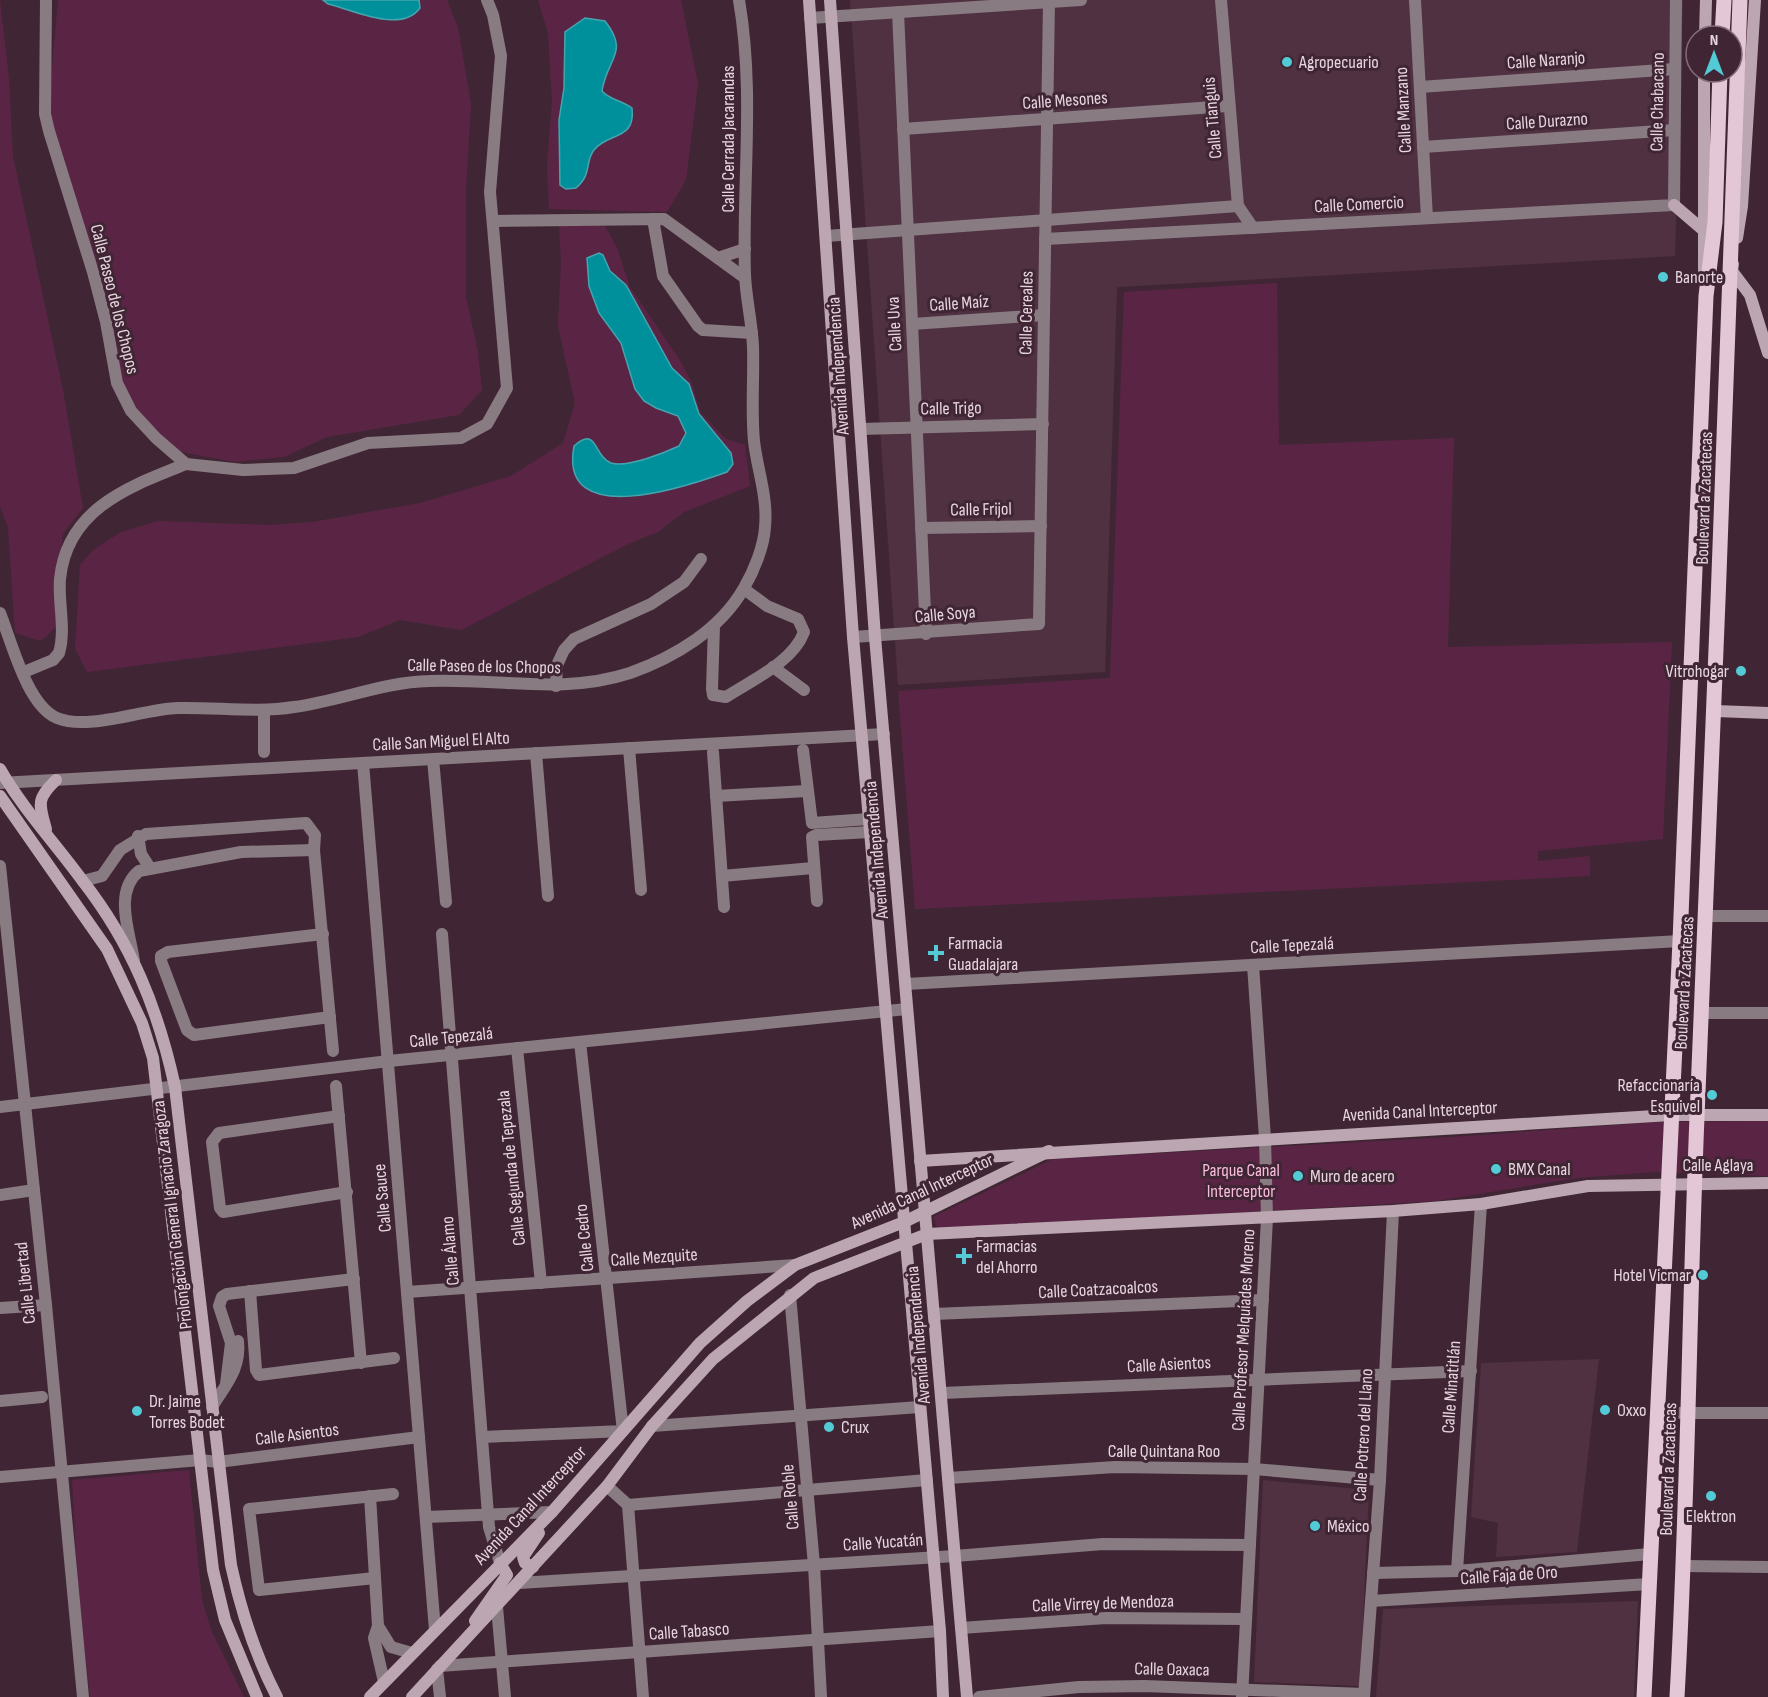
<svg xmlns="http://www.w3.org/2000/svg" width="1768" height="1697" viewBox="0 0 1768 1697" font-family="'Sofia Sans Condensed',sans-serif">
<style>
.built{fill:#4f3142}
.green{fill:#5a2545}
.water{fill:#00909b;stroke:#45a5af;stroke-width:1.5}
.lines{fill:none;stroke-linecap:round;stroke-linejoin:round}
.street{stroke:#897b82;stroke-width:12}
.secondary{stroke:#bca6b1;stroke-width:12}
.primary{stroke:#e4c7d6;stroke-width:15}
.poi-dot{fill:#52cbd7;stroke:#402634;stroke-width:2}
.labels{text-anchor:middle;stroke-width:6;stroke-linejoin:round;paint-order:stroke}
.street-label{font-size:18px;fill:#e7d6df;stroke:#402634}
.poi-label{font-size:18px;fill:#e7d6df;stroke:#402634;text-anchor:start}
.park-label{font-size:18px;fill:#f9bddd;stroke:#402634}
</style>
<rect width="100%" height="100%" fill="#402634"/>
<!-- built -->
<g class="built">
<path d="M850,0H1683L1675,256L1117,287L1105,672L898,685Z"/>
<path d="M1599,1359L1577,1552L1496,1557L1498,1523L1471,1517L1481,1363Z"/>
<path d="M1263,1480L1369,1490L1360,1686L1254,1682Z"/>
<path d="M1638,1601L1634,1697H1376L1383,1609Z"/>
</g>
<!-- green -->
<g class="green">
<path d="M0,0L9,79L13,156L63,390L83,508L63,534L57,582L59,624L41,641L15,633L8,527L0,507Z"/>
<path d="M58,0H447L458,28L471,103L466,188V297L478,352L482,390L459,415L327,437L284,457L235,462L181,452L143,422L119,376L48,114Z"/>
<path d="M538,0H681L698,84L686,180L667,212L549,209L547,165L552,102L548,33Z"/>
<path d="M559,226H605L617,248L630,287L679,359L692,383L700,412L726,439L745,445L750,486L684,512L658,532L628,544L461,630L400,620L358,637L87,672L75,649L80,565L93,550L121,532L158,521L271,525L312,522L420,503L511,476L563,443L575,403L558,326L561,262Z"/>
<path d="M1277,283L1279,445L1454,438L1448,647L1672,642L1663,839L1538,851V861L1590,856V876L915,909L898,691L1110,678L1124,292Z"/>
<path d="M1768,1121V1176L1656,1172L1576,1178L1436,1201L938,1230L933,1217L1053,1159L1452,1137L1659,1122Z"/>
<path d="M189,1470L202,1600L212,1632L244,1697H90L78,1589L72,1480Z"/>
</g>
<!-- water -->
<g class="water">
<path d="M323,0H419L420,8C401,34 354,10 328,4Z"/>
<path d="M585,18L605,21C630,53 607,58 602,91C608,99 623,101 632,108C636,141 608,132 594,150C584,163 593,173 576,188L566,189L560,185L559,120L564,88L565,32Z"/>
<path d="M599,253L603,255L610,271L626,285L672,368L689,384L699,414L731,453L733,464L727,472C688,486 558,531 574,446C598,425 593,456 611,463C627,468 664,453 679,446L686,433L678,416L656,408L644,401L635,389L621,343L599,313L589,286L587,258Z"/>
</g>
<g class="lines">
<!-- street -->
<g class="street">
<path d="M46,0L45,114L49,131L93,272L106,322L117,383L131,411L156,438L186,464L243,470L294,468L368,443L461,438L487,424L507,388L490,192L501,56L493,15L487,0"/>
<path d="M1221,0L1238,206L1253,228"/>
<path d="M1415,0L1427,218"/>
<path d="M898,12L926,634"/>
<path d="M810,18L1081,0"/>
<path d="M1420,87L1675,69"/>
<path d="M903,129L1228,106"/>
<path d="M1423,147L1674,130"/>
<path d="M653,219L663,276L698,326L703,330L752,333"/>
<path d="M493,221L664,219L745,278"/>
<path d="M826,236L1238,206"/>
<path d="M1045,239L1674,205L1676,0"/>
<path d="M718,258L745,249"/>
<path d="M912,324L1044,315"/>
<path d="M861,429L1043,424"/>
<path d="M921,528L1041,526"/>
<path d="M0,613C12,643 27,705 57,718C89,731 143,709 178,708C217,707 256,713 294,707C340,701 383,682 429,681C497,678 563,695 630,673C675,657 720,630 744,588C754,571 764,546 765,527C768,497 757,469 754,441C751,410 754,378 753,347C752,322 746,299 745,275C742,181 755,94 739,0"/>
<path d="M714,626L712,689L713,695L726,697C752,680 793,662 804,632L798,619L767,606L744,589"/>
<path d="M853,637L1039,624L1049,2"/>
<path d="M773,667L804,690"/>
<path d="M24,672L53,660L59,653C66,629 58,603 60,579C67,508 131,486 186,464"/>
<path d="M556,686L557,665L564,650L574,639L651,604L684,582L701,559"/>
<path d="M629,748L641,890"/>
<path d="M803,750L812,823L869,819"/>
<path d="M264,752V710"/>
<path d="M713,752L724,907"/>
<path d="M536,753L548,896"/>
<path d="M433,759L446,902"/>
<path d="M363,763L435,1630"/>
<path d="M0,783L884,734"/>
<path d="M716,796L807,791"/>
<path d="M138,836L141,854L150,868"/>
<path d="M0,866L46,1305L83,1697"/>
<path d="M722,876L813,868"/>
<path d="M83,881L102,876L120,850L146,834L306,823L315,835L314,850L333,1051"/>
<path d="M817,901L812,837L816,835L870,832"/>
<path d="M1707,916H1768"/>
<path d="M323,934L168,952L161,956V961L187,1030L194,1035L330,1017"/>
<path d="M442,934L489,1527L500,1563"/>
<path d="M134,961C130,933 113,892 139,871L241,852L314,850"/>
<path d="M906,984L1680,941"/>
<path d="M1703,1013H1768"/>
<path d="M517,1048L541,1283"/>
<path d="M336,1086L361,1363"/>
<path d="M0,1107L389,1061L907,1009"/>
<path d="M339,1116L219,1133L212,1142L220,1208L223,1212L347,1192"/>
<path d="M0,1195L34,1190"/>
<path d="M250,1291L256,1370L259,1375L394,1358"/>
<path d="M407,1292L795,1265"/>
<path d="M790,1295L814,1565L821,1697"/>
<path d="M0,1308L46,1305"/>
<path d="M934,1314L1263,1300"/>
<path d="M226,1384L231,1343L219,1306L222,1297L227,1294L354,1279"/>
<path d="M942,1393L1471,1371"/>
<path d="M0,1401L42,1397"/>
<path d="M212,1407C226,1384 241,1369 238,1341"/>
<path d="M1658,1413H1768"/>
<path d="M652,1426L920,1407"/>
<path d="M483,1437L623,1431L580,1042"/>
<path d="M0,1477L200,1460L218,1462L419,1437"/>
<path d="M948,1478L1115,1467L1254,1469L1380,1480"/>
<path d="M607,1486L628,1505L643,1697"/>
<path d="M370,1496L378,1626L374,1638L384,1682"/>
<path d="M628,1505L927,1480"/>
<path d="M426,1517L552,1512"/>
<path d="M1684,1566L1768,1567"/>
<path d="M1457,1571L1481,1204"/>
<path d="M1373,1573L1457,1571L1650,1554"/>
<path d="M375,1578L259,1590L249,1509L393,1494"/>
<path d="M519,1583L955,1556L1103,1544L1250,1545"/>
<path d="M1371,1601L1649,1584"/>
<path d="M497,1607L505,1697"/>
<path d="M378,1626L391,1647L412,1653"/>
<path d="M961,1628L1106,1618L1246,1619"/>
<path d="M440,1666L940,1631"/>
<path d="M437,1669L440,1697"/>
<path d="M979,1697L1079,1687L1144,1686L1364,1694"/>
<path d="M1242,1697L1267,1218L1265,1138L1253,965"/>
<path d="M1364,1697L1380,1480L1393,1211"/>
</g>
<!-- secondary -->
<g class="secondary">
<path d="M809,0L853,637L940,1631L943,1697"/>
<path d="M830,0L875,637L967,1697"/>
<path d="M1705,36L1706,0"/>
<path d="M1704,72V270"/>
<path d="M1674,205L1702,229"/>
<path d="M1737,238L1742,206L1755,0"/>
<path d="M1733,264L1732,271L1750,295L1768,353"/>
<path d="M1716,711L1768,713"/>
<path d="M0,769C23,809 55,843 82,880C132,944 158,1009 175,1087L231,1565C241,1611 255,1655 277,1697"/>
<path d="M0,796L107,949L142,1023L153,1058L213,1570L225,1620L257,1697"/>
<path d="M46,829C39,804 36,799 56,780"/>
<path d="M920,1161L1671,1115H1768"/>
<path d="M533,1567L525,1563L523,1557L539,1533"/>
<path d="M475,1621L507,1575L500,1563"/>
<path d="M370,1697L552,1512L700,1343L747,1301L795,1265L904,1222L1049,1151"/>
<path d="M412,1697L607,1486L652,1426L713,1359L814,1278L927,1234L1393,1211L1481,1204L1588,1186L1768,1183"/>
</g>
<!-- primary -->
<g class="primary">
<path d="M1722,36L1724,0"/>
<path d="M1644,1697L1680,941L1706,296L1715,222L1720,72"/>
<path d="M1677,1697C1688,1504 1689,1310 1697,1117C1713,745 1727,372 1740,0"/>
</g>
</g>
<!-- markers -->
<g class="poi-dot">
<circle cx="1287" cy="62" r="6"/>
<circle cx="1663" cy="277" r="6"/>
<circle cx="1741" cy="671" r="6"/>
<path d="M933 944h6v6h6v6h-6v6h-6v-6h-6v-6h6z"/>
<circle cx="1712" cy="1095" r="6"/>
<circle cx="1496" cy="1169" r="6"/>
<circle cx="1298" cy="1176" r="6"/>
<path d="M961 1247h6v6h6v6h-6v6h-6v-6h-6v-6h6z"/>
<circle cx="1703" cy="1275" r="6"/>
<circle cx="1605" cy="1410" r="6"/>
<circle cx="137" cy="1411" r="6"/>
<circle cx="829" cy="1427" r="6"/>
<circle cx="1711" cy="1496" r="6"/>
<circle cx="1315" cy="1526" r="6"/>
</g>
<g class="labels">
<!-- street labels -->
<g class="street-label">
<text transform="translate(1546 60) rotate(-4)" y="6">Calle Naranjo</text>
<text transform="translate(1065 100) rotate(-4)" y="6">Calle Mesones</text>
<text transform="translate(1657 102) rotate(-89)" y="6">Calle Chabacano</text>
<text transform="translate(1403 110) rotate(-93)" y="6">Calle Manzano</text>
<text transform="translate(1212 118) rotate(-95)" y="6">Calle Tianguis</text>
<text transform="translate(1547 121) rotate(-4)" y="6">Calle Durazno</text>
<text transform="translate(728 139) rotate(-90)" y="6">Calle Cerrada Jacarandas</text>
<text transform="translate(1359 204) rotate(-3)" y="6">Calle Comercio</text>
<text transform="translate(115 299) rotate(76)" y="6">Calle Paseo de los Chopos</text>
<text transform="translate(959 303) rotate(-4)" y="6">Calle Maíz</text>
<text transform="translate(1026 313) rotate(-89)" y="6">Calle Cereales</text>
<text transform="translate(894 324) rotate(-93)" y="6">Calle Uva</text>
<text transform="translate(838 366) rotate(-94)" y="6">Avenida Independencia</text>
<text transform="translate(951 408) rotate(-1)" y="6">Calle Trigo</text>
<text transform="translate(1704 498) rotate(-88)" y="6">Boulevard a Zacatecas</text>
<text transform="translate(981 509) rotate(-1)" y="6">Calle Frijol</text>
<text transform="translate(945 614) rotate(-5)" y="6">Calle Soya</text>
<text transform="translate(484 666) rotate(1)" y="6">Calle Paseo de los Chopos</text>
<text transform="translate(441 741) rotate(-3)" y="6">Calle San Miguel El Alto</text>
<text transform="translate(876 850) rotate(-95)" y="6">Avenida Independencia</text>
<text transform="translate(1292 945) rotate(-3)" y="6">Calle Tepezalá</text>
<text transform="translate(1684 983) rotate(-87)" y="6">Boulevard a Zacatecas</text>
<text transform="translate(451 1037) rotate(-6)" y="6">Calle Tepezalá</text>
<text transform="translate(1420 1111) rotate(-3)" y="6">Avenida Canal Interceptor</text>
<text x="1718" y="1171">Calle Aglaya</text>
<text transform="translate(511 1168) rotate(-96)" y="6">Calle Segunda de Tepezala</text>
<text transform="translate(922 1191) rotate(-25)" y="6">Avenida Canal Interceptor</text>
<text transform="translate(382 1198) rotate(-95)" y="6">Calle Sauce</text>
<text transform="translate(172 1215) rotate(-97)" y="6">Prolongación General Ignacio Zaragoza</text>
<text transform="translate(584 1238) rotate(-96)" y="6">Calle Cedro</text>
<text transform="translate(450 1251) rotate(-95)" y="6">Calle Álamo</text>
<text transform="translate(654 1257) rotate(-4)" y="6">Calle Mezquite</text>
<text transform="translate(25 1283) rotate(-96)" y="6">Calle Libertad</text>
<text transform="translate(1098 1289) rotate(-3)" y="6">Calle Coatzacoalcos</text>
<text transform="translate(1243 1330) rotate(-87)" y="6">Calle Profesor Melquíades Moreno</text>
<text transform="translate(918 1335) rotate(-95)" y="6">Avenida Independencia</text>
<text transform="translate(1169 1364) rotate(-3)" y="6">Calle Asientos</text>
<text transform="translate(1451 1387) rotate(-86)" y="6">Calle Minatitlán</text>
<text transform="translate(297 1434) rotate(-7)" y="6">Calle Asientos</text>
<text transform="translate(1363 1435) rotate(-87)" y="6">Calle Potrero del Llano</text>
<text x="1164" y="1457">Calle Quintana Roo</text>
<text transform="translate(1668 1469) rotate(-88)" y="6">Boulevard a Zacatecas</text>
<text transform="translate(790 1497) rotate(-95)" y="6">Calle Roble</text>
<text transform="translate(530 1505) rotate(-47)" y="6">Avenida Canal Interceptor</text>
<text transform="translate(883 1542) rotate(-4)" y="6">Calle Yucatán</text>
<text transform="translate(1509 1575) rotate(-4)" y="6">Calle Faja de Oro</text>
<text transform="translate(1103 1603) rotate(-2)" y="6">Calle Virrey de Mendoza</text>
<text transform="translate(689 1631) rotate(-4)" y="6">Calle Tabasco</text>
<text transform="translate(1172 1669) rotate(1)" y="6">Calle Oaxaca</text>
</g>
<!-- poi labels -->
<g class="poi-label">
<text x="1299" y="68">Agropecuario</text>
<text x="1675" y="283">Banorte</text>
<text x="1729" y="677" text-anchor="end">Vitrohogar</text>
<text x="948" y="949">Farmacia<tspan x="948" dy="21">Guadalajara</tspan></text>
<text x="1700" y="1091" text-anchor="end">Refaccionaría<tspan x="1700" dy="21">Esquivel</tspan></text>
<text x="1508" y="1175">BMX Canal</text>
<text x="1310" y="1182">Muro de acero</text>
<text x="976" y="1252">Farmacias<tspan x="976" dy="21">del Ahorro</tspan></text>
<text x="1691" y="1281" text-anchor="end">Hotel Vicmar</text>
<text x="149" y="1407">Dr. Jaime<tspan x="149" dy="21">Torres Bodet</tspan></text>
<text x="1617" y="1416">Oxxo</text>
<text x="841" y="1433">Crux</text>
<text x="1711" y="1522" text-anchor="middle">Elektron</text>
<text x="1327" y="1532">México</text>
</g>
<!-- park labels -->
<g class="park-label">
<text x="1241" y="1176">Parque Canal<tspan x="1241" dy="21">Interceptor</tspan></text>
</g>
</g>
<!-- north arrow -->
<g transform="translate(1714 54)"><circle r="28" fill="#402634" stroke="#836c78" stroke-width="1.5"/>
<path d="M0-4.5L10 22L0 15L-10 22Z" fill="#52cbd7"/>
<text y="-9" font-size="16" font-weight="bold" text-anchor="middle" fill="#e7d6df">N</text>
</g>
</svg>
